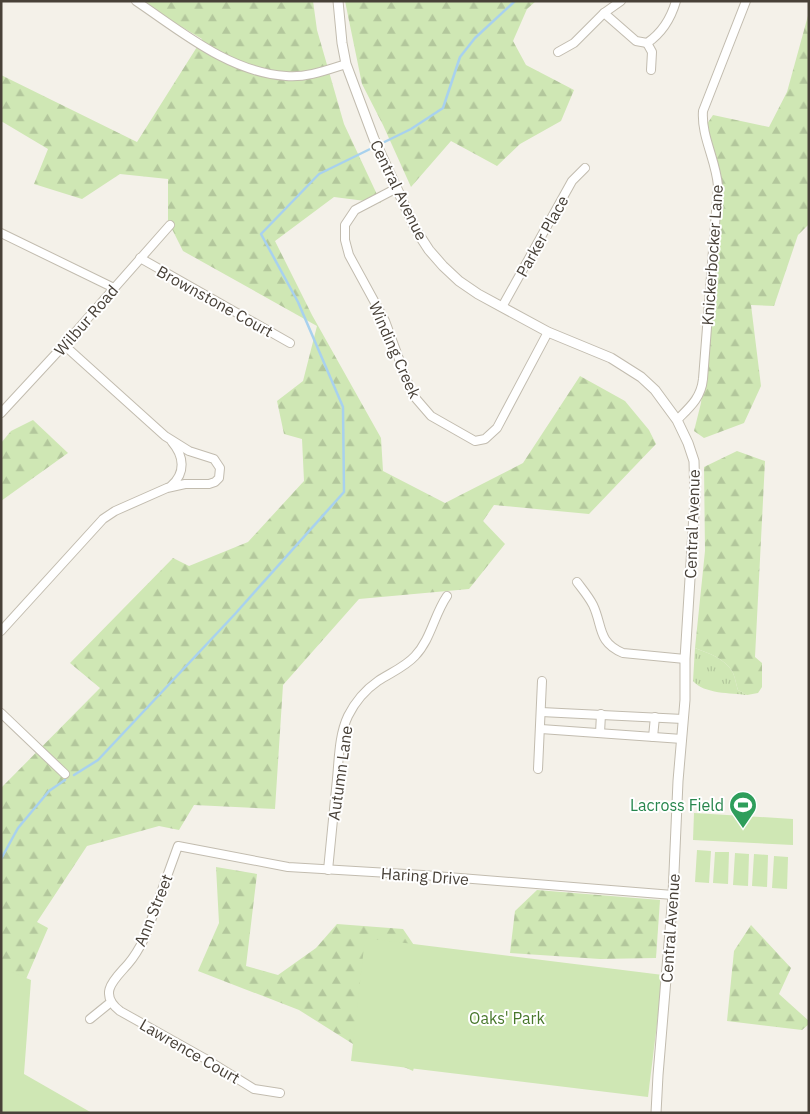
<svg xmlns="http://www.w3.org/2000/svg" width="810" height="1114" viewBox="0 0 810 1114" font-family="'IBM Plex Sans',sans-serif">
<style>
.grass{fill:url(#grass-tufts)}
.forest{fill:url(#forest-firs)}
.park{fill:#cfe7b4}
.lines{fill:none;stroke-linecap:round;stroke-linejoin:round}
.stream{stroke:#a8d1ee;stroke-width:2.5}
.minor-casing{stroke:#c2bcaf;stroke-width:10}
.tertiary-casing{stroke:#c2bcaf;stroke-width:11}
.minor{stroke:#fff;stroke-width:8}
.tertiary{stroke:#fff;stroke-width:9}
.labels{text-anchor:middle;stroke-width:4;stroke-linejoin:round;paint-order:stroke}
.street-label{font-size:16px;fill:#484138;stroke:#fff}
.leisure-label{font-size:16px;fill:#27864d;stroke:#fff;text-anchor:end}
.park-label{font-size:16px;fill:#48782c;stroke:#fff}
</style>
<defs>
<pattern id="grass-tufts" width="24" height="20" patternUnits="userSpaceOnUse" patternTransform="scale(1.25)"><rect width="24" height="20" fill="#cfe7b4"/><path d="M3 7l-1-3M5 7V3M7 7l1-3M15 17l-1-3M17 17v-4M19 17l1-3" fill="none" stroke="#b3c79c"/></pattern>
<pattern id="forest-firs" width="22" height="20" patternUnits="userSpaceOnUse" patternTransform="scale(1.25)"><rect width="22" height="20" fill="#cfe7b4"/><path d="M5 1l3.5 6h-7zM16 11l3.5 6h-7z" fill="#b3c79c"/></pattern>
</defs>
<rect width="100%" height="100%" fill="#f4f1e9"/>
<!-- grass -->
<path class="grass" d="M695,648C708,653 724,658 732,671C735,676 736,684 738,690L747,695C731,693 704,694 693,681Z"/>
<!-- forest -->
<g class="forest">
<path d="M138,1H313L317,30L344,124L381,203L334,197L275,241L312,315L381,438L383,471L445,503L523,463L580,376L625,401L649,430L656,444L589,514L494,505L483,521L505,544L469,589L359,599L283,685L275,809L194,805L179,830L159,826L87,846L37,922L48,928L14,1007L1,1113V788L100,688L70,663L173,558L189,566L248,542L304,481L302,439L284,434L277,401L303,381L317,326L183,251L168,221V179L120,174L82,199L34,184L48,149L1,121V75L137,142L202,39Z"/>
<path d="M345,1H536L527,9L513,41L526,65L574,90L561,121L520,144L497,166L451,141L411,187L383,125L362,84Z"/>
<path d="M809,12V224L798,235L774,306L751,305L761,386L744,423L704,438L694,431L701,403L722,189L707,124L713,115L769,127L787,92Z"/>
<path d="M33,420L68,453L1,501V443L11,431Z"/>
<path d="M737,451L765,461L755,657L762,663V687L758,693L747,695L738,690C736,684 735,676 732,671C724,658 708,653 695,648L705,551L704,467Z"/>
<path d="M216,867L257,874L246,966L278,975L316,948L337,924L403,929L420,954L418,1054L413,1071L353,1044L299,1010L198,971L219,923Z"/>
<path d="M537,890L660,900L656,958L600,959L510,953L515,911Z"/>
<path d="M751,925L791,968L779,994L809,1021V1024L802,1030L727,1021L734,951Z"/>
</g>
<!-- park -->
<g class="park">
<path d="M694,813L793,819V845L693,840Z"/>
<path d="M697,850L711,851L709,883L695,882Z"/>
<path d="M715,852H729L728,884L713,883Z"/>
<path d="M735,853L749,854L748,886L733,885Z"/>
<path d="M754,854L768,855L767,887L752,886Z"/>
<path d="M774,856L788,857L787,889L772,888Z"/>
<path d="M365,938L663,975L648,1097L351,1061Z"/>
<path d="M1,968L31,980L24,1074L92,1113H1Z"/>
</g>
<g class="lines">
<!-- stream -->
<g class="stream">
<path d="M74,775L98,760L235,614L344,492L343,407L298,302L261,234L319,174L411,129L443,108L460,57L475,38L515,1"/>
<path d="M1,859L18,828L49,791L65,780"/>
</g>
<!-- minor casing -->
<g class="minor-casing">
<g id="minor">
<path d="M136,1C182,32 229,72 286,76C306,78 327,70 346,64"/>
<path d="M604,13L636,41L647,43C662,33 671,18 676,1"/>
<path d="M647,43L652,52L651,70"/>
<path d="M558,52L574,43L604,13L621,1"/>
<path d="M397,188L355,210L345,225V240L349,255L385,321L412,394L431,416L475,441L485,439L497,428L548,332"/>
<path d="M1,233L114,288"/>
<path d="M140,258L290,343"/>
<path d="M502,307L572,181L585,168"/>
<path d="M1,413L64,345L170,225"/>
<path d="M677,420C690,407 701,398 703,379L718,186C716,160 701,136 703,111L746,1"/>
<path d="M171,486C186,473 184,456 172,442"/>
<path d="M577,582C583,590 589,597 593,605C603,626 597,642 623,653L685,659"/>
<path d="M1,631L103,519L115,511L167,488L185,484H209L215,482L219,478L220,468L214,459L189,451L165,436L64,345"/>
<path d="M541,712L683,719"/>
<path d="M1,713L65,774"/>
<path d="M541,729L682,739"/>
<path d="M600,733L601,714"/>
<path d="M653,737L655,717"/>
<path d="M538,769L542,681"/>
<path d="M328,870C331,840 334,810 337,779C339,758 339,735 348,716C355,702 365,690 378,681C390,673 405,667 415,656C431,639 434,615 447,596"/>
<path d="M90,1019L111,1002"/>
<path d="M280,1093L254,1089L204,1058L120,1011C97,993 115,979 128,964C135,956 140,947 145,937L178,846L288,867L423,875L673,895"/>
</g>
</g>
<!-- tertiary casing -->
<g class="tertiary-casing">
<path id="tertiary" d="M338,1L342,43L346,64L374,139L416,230L429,250L443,266L459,281L478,294L548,332L611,358L641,377L655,390L677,420L688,443L694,461L695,498L685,659V700L678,781L673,895L658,1075L656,1113"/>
</g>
<!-- minor -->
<use href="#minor" class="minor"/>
<!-- tertiary -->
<use href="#tertiary" class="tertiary"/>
</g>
<!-- icons -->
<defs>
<g id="stadium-pin" transform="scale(1.4375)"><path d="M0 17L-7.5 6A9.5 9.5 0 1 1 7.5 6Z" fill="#2e9e5b" stroke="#fff"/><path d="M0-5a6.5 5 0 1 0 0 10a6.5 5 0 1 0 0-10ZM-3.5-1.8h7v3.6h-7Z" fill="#fff"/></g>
</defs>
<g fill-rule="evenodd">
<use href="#stadium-pin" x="743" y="805"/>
</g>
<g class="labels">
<!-- street labels -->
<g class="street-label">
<text transform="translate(399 190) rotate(64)" y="6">Central Avenue</text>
<text transform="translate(542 236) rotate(-61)" y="6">Parker Place</text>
<text transform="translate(712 255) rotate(-86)" y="6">Knickerbocker Lane</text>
<text transform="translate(215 301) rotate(29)" y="6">Brownstone Court</text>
<text transform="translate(86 320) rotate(-49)" y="6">Wilbur Road</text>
<text transform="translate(395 350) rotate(66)" y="6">Winding Creek</text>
<text transform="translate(692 524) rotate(-88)" y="6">Central Avenue</text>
<text transform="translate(340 773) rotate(-82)" y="6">Autumn Lane</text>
<text transform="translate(425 876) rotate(4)" y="6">Haring Drive</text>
<text transform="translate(153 910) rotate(-68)" y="6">Ann Street</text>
<text transform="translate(670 928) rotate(-86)" y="6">Central Avenue</text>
<text transform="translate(190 1051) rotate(30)" y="6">Lawrence Court</text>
</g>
<!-- leisure labels -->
<g class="leisure-label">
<text x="724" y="811">Lacross Field</text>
</g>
<!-- park labels -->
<g class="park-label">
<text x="507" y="1024">Oaks' Park</text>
</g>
</g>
<!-- border -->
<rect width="810" height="1114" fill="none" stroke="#484138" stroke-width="5"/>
</svg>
